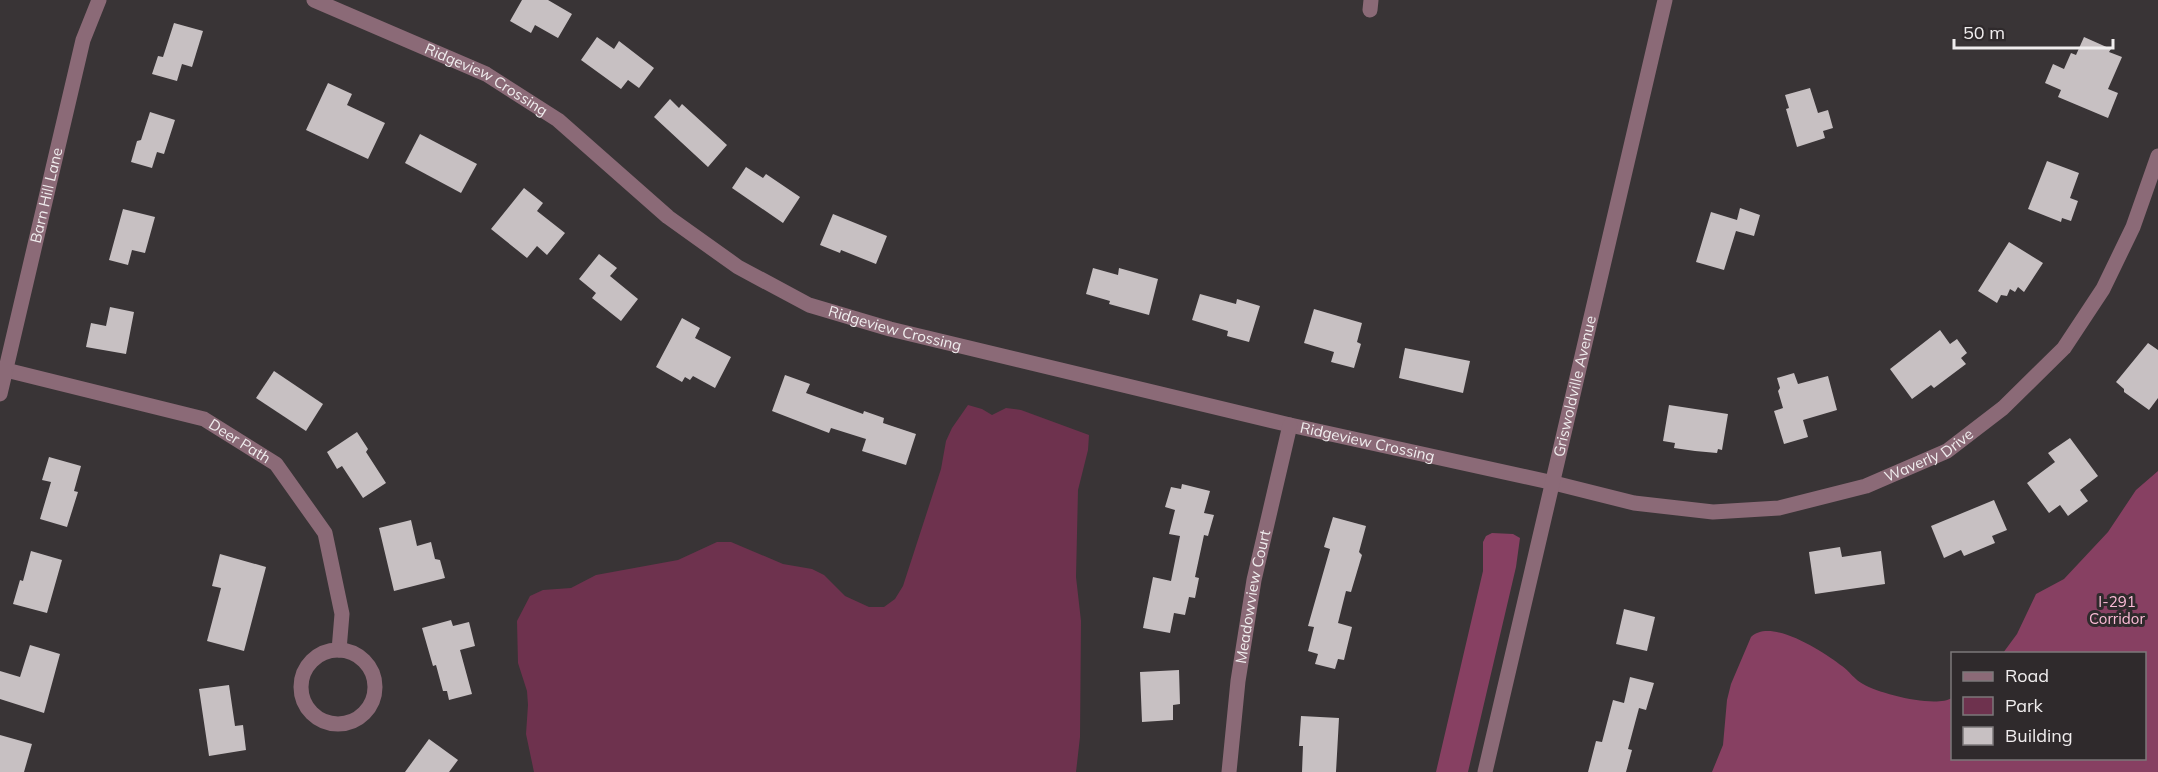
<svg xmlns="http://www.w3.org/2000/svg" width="2158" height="772" viewBox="0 0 2158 772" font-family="Mulish,sans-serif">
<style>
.green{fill:#6e324e}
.forest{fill:#874062}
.building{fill:#c7c0c2}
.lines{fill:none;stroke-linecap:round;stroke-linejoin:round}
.minor{stroke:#8b6a77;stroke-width:15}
.tertiary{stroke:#8b6a77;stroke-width:15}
.labels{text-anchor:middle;stroke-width:6;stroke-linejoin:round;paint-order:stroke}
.street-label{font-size:15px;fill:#f0edee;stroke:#2f2a2c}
.park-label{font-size:15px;fill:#fbbbd6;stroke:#2f2a2c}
</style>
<rect width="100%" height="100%" fill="#393436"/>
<!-- green -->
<path class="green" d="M968,405L982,409L992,415L1006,408L1021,410L1089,435L1088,450L1078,490L1076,577L1081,621L1080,737L1076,772H534L526,734L528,705L527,691L518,663L517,621L530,596L543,590L571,588L596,575L678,560L717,542H731L783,564L812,569L824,575L845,596L869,607H884L895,599L903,586L941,469L946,441L952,428Z"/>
<!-- forest -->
<g class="forest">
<path d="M2158,471V772H1712L1723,745L1727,700L1731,684L1751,637C1771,617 1824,652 1842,666C1849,671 1855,680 1863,684C1880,694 1935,708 1952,698V758H2144V654L2003,653L2017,634L2036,594L2064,579L2108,532L2136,490Z"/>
<path d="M1492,533L1513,534L1520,538L1516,567L1468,772H1436L1483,571V542L1486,536Z"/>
</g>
<!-- building -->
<g class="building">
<path d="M522,0H548L572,14L558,38L535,25L531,33L510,21Z"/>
<path d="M174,23L203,31L192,67L182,64L177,81L152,74L158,56L163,57Z"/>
<path d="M597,37L614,49L619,41L654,68L639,88L628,80L621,89L581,60Z"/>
<path d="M2084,37L2111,49L2109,52L2122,57L2108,89L2118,93L2108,118L2058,97L2061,90L2045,83L2053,64L2064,69L2071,53L2076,55Z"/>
<path d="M328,83L352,94L347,105L385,123L368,159L306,130Z"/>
<path d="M1810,88L1818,113L1828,110L1833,128L1823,131L1825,138L1797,147L1786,109L1789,108L1785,95Z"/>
<path d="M670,99L679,108L682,104L727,145L708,167L654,117Z"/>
<path d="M150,112L175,120L164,154L157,152L152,168L131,162L137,141L141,140Z"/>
<path d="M420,134L477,164L461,193L405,163Z"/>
<path d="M2047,161L2079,173L2070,198L2078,201L2071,221L2062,218L2061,222L2028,209Z"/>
<path d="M746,167L763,178L766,174L800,197L783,223L732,188Z"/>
<path d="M524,188L543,203L537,211L565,233L547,255L537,246L527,258L491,229Z"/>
<path d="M1740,208L1760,215L1754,236L1736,231L1724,270L1696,262L1711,212L1737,220Z"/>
<path d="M123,209L155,217L145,253L132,250L128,265L109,260Z"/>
<path d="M833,214L887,236L876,264L841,250L840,253L820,245Z"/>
<path d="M2009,242L2043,263L2024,292L2018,287L2015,292L2010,289L2007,296L2001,295L1997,303L1978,291Z"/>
<path d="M599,254L617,268L610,276L638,299L621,321L592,298L596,293L579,279Z"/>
<path d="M1093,268L1118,275L1119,268L1158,279L1149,315L1109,304L1110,301L1086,294Z"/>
<path d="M1200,294L1236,304L1237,299L1260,306L1249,342L1227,336L1228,331L1192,320Z"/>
<path d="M110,307L134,312L126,354L86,347L91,323L106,326Z"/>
<path d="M1314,309L1362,323L1357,342L1361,344L1354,368L1331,362L1334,352L1304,343Z"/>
<path d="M682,318L700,328L695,338L731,357L715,388L693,376L690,380L685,377L682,382L656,367Z"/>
<path d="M1940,330L1950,344L1957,339L1967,353L1961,358L1966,364L1934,388L1931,385L1912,399L1890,369Z"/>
<path d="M2148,343L2158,350V398L2149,410L2124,392V389L2116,382Z"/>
<path d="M1405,348L1470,361L1463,393L1399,378Z"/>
<path d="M274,371L323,404L306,431L256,398Z"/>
<path d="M1794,373L1798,384L1828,376L1837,410L1803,420L1808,437L1784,444L1774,411L1783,408L1778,391L1780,388L1777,378Z"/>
<path d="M785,375L810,384L806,393L863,414L864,411L884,418L883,423L916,434L906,465L862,451L866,439L831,428L829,433L772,411Z"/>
<path d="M1669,405L1728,414L1722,450L1718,449L1717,453L1695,451L1674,448L1675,443L1663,441Z"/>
<path d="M357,432L368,449L366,452L386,483L363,498L342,466L337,469L327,452Z"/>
<path d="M2070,438L2098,476L2080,490L2088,501L2068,516L2060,505L2049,513L2027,483L2055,462L2048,453Z"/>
<path d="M49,457L81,466L74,491L78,492L67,527L40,519L51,482L42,480Z"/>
<path d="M1182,484L1210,491L1204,513L1214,515L1208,536L1204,535L1195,577L1199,578L1195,598L1189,597L1185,615L1174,613L1170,633L1143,628L1153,577L1171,581L1180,536L1169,534L1175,510L1165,507L1171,487L1181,489Z"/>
<path d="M1994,500L2007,530L1992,536L1995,543L1964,556L1961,550L1944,558L1931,526Z"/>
<path d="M1333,517L1366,526L1359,552L1362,555L1351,592L1346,591L1338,623L1352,627L1344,660L1338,659L1335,669L1315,664L1318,654L1308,651L1314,627L1308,626L1330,549L1324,547Z"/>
<path d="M411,520L417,546L431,542L435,559L440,560L445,578L394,591L379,528Z"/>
<path d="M1840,547L1842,557L1881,551L1885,584L1815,594L1809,552Z"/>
<path d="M31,551L62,560L47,613L13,604L20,580L23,581Z"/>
<path d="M220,554L266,567L244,651L207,641L221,588L212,586Z"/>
<path d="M1624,609L1655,617L1647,651L1616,644Z"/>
<path d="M451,620L453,626L469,622L475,646L460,650L472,694L449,700L447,691H443L436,665L433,666L422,628Z"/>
<path d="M30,645L60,654L44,713L0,699V671L20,677Z"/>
<path d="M1179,670L1180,704L1173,705V720L1142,722L1140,672Z"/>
<path d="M1630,677L1654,683L1646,710L1639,708L1628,749L1632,750L1626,772H1588L1596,741L1602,742L1613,700L1624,703Z"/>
<path d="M229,685L235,726L243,725L246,750L209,756L199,689Z"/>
<path d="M1301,716L1339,718L1336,772H1302L1303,746H1299Z"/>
<path d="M0,735L32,744L24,772H0Z"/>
<path d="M429,739L458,760L449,772H405Z"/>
</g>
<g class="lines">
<!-- minor -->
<g class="minor">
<path id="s1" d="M314,0L486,74L558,120L668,217L738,267L809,305L890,329L1290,425L1554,483L1634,503L1713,512L1779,508L1866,486L1947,451L2003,408L2064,348L2103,289L2133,227L2158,156"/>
<path d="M1370,10L1371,0"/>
<path id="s2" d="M6,370L204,419L276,464L325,533L342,614L339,650"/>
<path id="s3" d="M0,394L83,40L99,0"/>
<circle cx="338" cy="687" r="37"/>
<path id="s4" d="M1229,772L1238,681L1254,580L1290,425"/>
</g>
<!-- tertiary -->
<path class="tertiary" id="s5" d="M1485,772L1665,0"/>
</g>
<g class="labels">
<!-- street labels -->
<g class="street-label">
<text dy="5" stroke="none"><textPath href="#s1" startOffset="190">Ridgeview Crossing</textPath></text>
<text dy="5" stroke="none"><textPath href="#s3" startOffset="204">Barn Hill Lane</textPath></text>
<text dy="5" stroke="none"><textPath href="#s1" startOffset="675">Ridgeview Crossing</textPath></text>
<text dy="5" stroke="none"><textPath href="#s5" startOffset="396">Griswoldville Avenue</textPath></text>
<text dy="5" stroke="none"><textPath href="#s2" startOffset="246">Deer Path</textPath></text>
<text dy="5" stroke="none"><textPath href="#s1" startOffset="1161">Ridgeview Crossing</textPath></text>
<text dy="5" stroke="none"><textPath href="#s1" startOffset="1740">Waverly Drive</textPath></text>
<text dy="5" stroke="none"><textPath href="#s4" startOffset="177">Meadowview Court</textPath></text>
</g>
<!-- park labels -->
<g class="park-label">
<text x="2117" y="607">I-291<tspan x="2117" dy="17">Corridor</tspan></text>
</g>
</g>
<!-- legend -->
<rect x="1951" y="652" width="195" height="108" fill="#2f2a2c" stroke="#7c787a" stroke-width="1.5"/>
<rect x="1963" y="672" width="30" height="9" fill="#8b6a77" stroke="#7c787a" stroke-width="1.5"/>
<text x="2005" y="682" font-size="18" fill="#f0edee">Road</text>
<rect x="1963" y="697" width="30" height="18" fill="#6e324e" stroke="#7c787a" stroke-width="1.5"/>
<text x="2005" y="712" font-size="18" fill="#f0edee">Park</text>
<rect x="1963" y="727" width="30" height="18" fill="#c7c0c2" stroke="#7c787a" stroke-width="1.5"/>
<text x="2005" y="742" font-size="18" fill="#f0edee">Building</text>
<!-- scale -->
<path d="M1954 39v9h159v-9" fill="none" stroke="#f0edee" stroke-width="3"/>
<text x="1963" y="39" font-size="18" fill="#f0edee" stroke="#2f2a2c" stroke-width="4.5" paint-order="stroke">50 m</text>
</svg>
